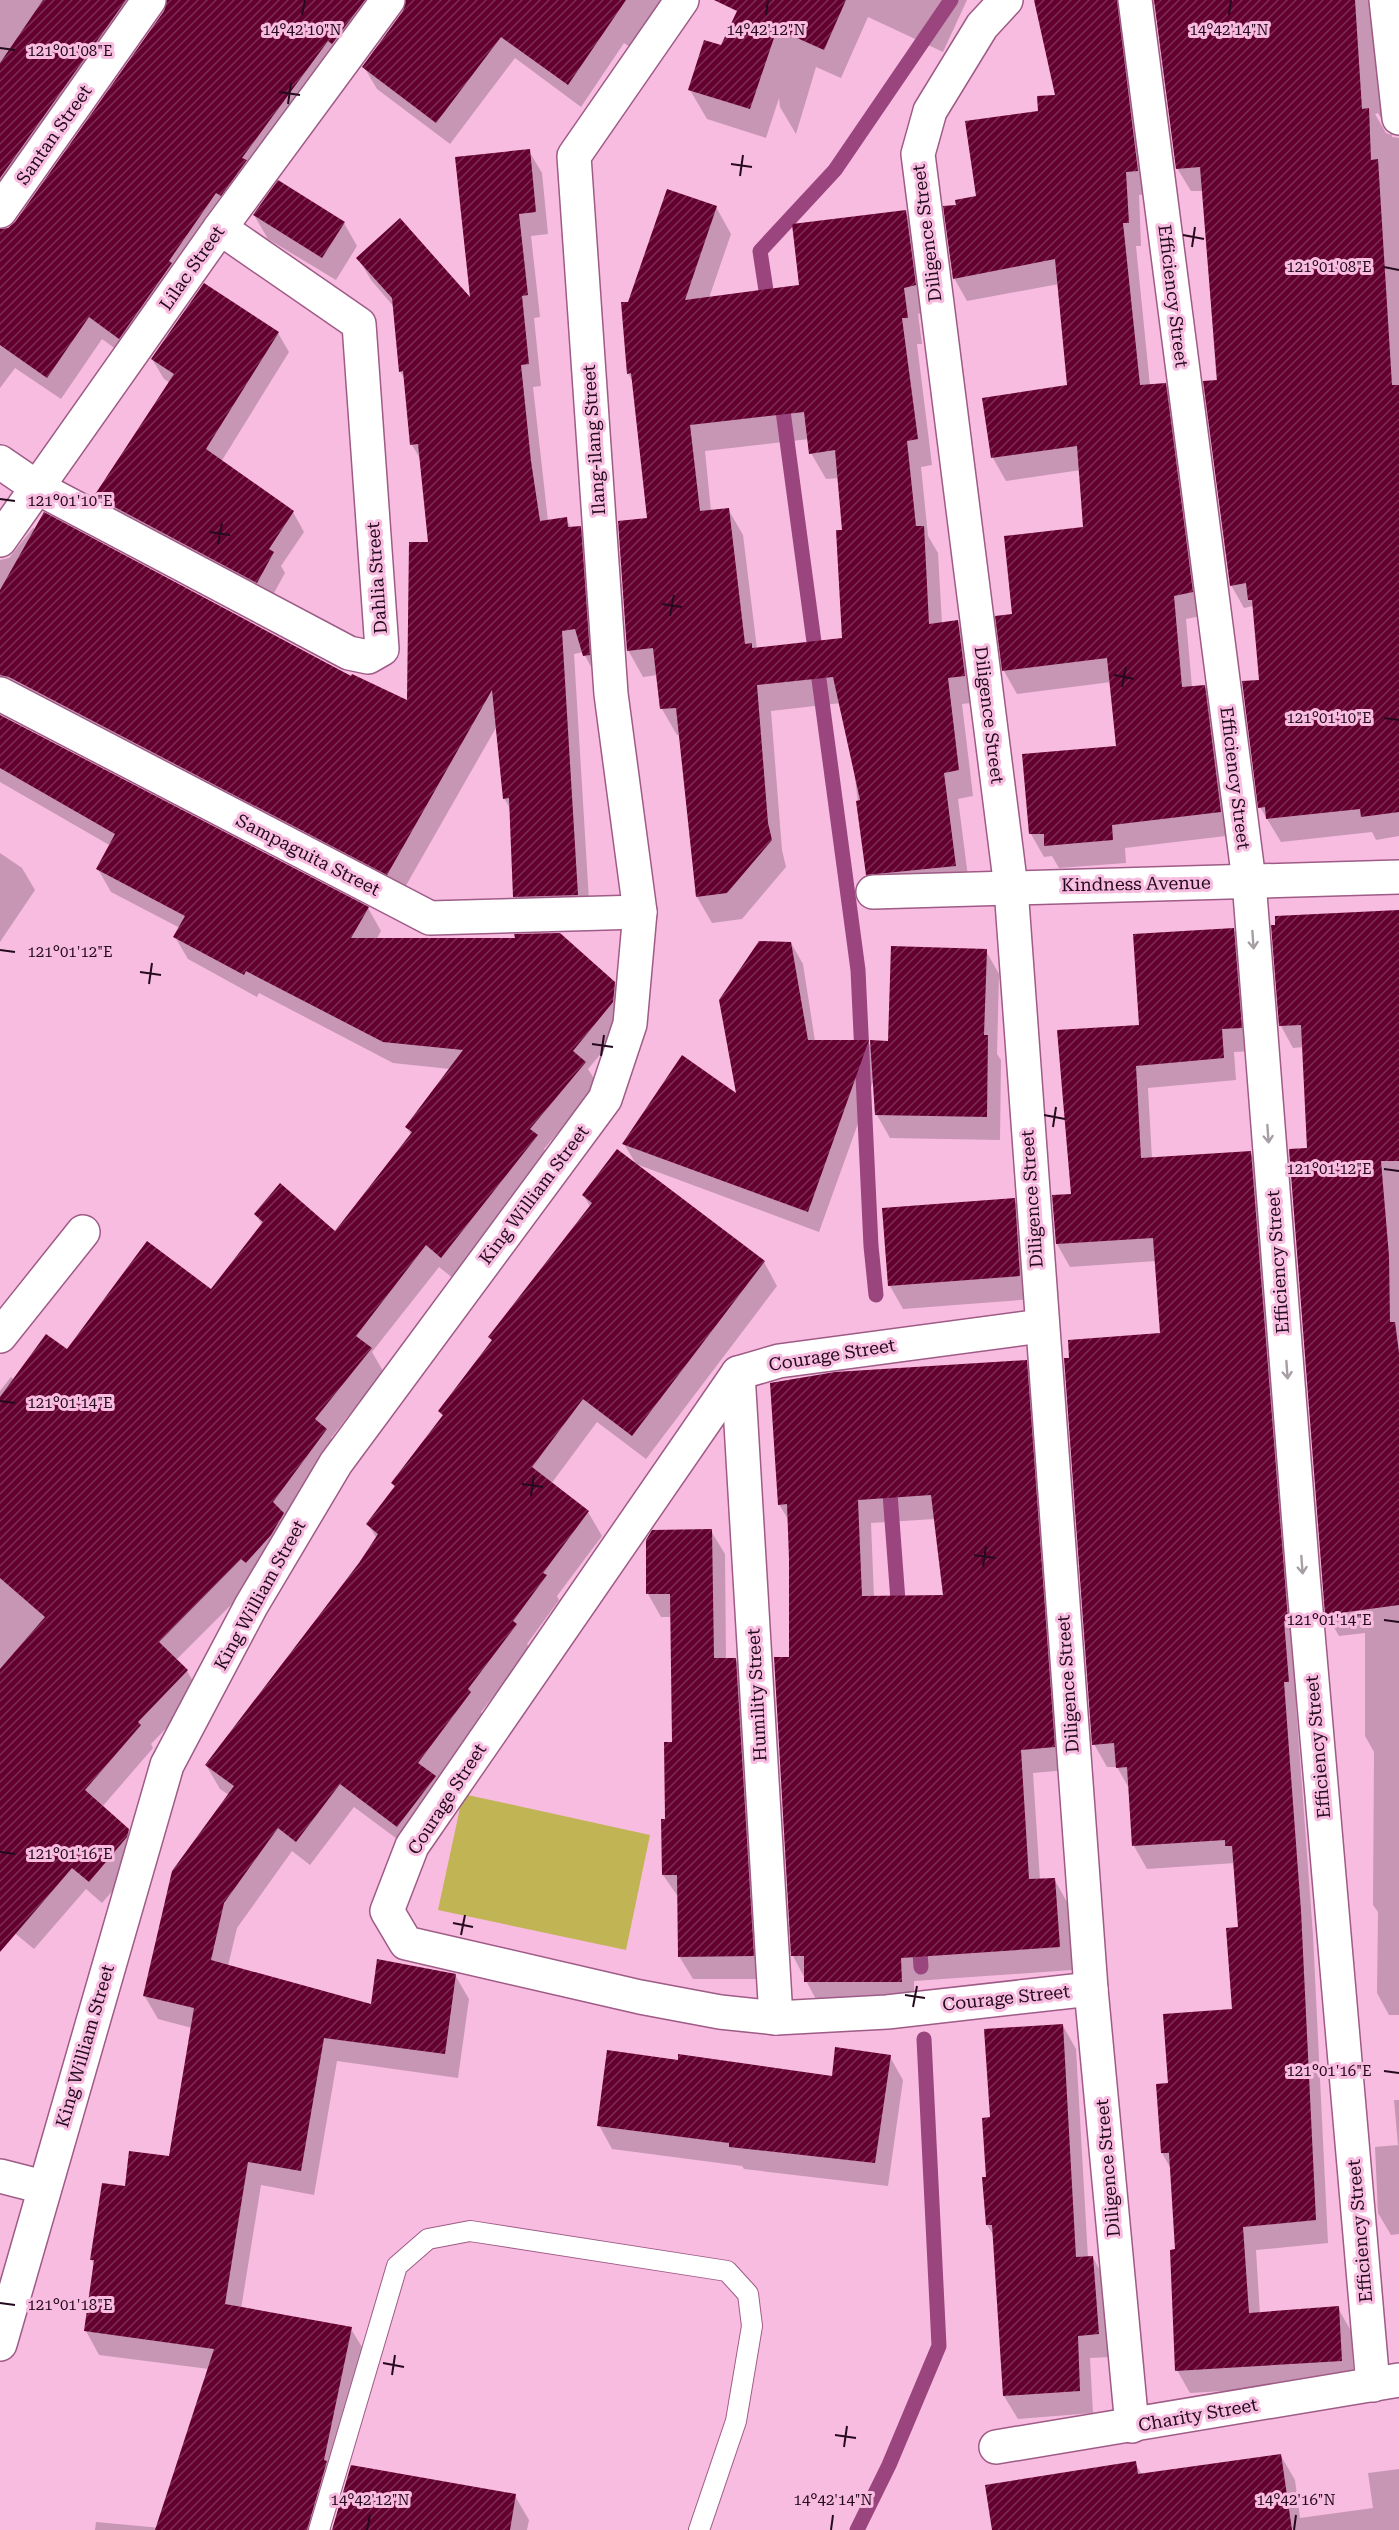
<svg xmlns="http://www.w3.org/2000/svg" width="1399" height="2530" viewBox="0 0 1399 2530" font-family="'Roboto Serif',serif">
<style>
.pitch{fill:#c1b454}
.shadow{fill:#0003;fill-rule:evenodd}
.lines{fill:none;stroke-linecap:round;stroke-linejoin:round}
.stream{stroke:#9a457e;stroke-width:15}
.building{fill:url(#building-hatch);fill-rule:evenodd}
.service-casing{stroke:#9e5b86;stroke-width:22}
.minor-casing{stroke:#9e5b86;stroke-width:36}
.service{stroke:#fff;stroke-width:20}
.minor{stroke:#fff;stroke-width:33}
.oneway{stroke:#a79da4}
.ticks{fill:none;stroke:#240a1c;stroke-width:2}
.labels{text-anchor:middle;stroke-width:6;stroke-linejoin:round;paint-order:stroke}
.street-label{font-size:18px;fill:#240a1c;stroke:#f8bce1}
.ticks-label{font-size:15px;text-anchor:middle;fill:#240a1c;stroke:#f8bce1;stroke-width:6;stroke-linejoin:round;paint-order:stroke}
</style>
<defs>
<pattern id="building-hatch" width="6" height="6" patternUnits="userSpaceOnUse" patternTransform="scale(1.5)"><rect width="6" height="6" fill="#64002f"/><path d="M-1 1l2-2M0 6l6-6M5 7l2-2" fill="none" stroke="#7a2e52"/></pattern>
</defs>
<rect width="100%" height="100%" fill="#f8bce1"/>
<!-- pitch -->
<path class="pitch" d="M463,1794L650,1835L626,1950L438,1910Z"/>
<!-- shadow -->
<g class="shadow">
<path d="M0,0H137L0,219Z"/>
<path d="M169,0H673L637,52L624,43L581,107L515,58L450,144L377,89L364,67L407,5H394L132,361L102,339L61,399L15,368L0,388V231L9,229L16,223L166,12Z"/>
<path d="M743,0H967L943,52L868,17L841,78L816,67L796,134L780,107L779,98L766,138L707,119L690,90L722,47Z"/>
<path d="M1036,0H1399L1380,26L1392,137L1399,138V836L1376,840L1372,832L1281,842L1260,807L1261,681L1253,606L1244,608L1231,585L1203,191H1191L1177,168L1156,5L1147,4L1151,194L1139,195L1141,246H1136L1150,386L1165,385L1178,408L1205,615L1186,619L1192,687L1204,686L1217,709L1234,835L1125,848L1126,863L1059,868L1052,856L1044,857L1031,834L1118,747L1111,682L1017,694L1004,671L1014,615L1085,529L1081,470L1006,481L993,458L1069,387L1059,284L967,301L954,278L958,206L977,198L1040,112L1056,96ZM1378,113L1391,135L1386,133L1375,114Z"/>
<path d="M529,151L542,173L548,234L531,236L540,317L534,318L541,386L533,387L548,521L566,518L571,528L580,527L593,549L597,678L583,652L574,654L590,917L527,919L514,896L511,810L504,798L497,726L400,896L0,703V560L9,558L33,528L408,702L429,543L421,460L412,445L405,380L400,371L394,307L371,280L358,258L472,302Z"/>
<path d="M716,207L731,234L709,298L801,286L905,212L921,238L930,311L918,314L922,344H917L932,465L921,467L928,536L938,553L942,624L957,622L972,648L979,702L962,704L973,796L958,799L970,892L882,901L867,875L853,762L841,703L771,711L782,850L786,867L742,919L712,923L697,897L680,735H677L662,709L658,675L643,677L628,650L648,519L633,382L628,373L629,303ZM809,439L811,453L826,479L839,478L844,531V640L757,649L743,535L728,509L711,511L705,451Z"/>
<path d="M254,215L344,223L357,246L336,280L268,239Z"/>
<path d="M278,333L289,352L221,462L293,512L304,532L281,566L285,573L269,602L107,516L95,496L170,383L164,379L152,359Z"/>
<path d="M0,717L368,908L381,931L376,940L614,983L627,1006L625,1025L588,1069L598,1085L544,1149L550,1158L454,1279L439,1267L372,1352L383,1371L331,1438L339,1452L255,1581L176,1660L187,1671L200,1693L151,1744L153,1748L102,1807L128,1830L141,1853L139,1860L102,1903L86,1889L34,1949L0,1921V1391L11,1377L14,1380L68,1351L211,1291L262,1225L256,1214L335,1234L411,1135L407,1127L450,1069L393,1063L259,993L257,997L188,959L175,937L180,928L111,892L98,869L111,846L0,782Z"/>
<path d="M0,853L22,868L35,890L0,942Z"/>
<path d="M1399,911V2015H1389L1377,1993L1378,1912L1373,1905L1374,1752L1365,1736V1633L1339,1636L1327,1615L1303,1047L1293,1048L1281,1026Z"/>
<path d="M1233,929L1246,952L1254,1051L1234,1052L1236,1080L1148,1088L1152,1159L1250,1153L1264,1176L1301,1704L1296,1705L1313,1935L1328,2243L1256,2250L1260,2314L1338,2308L1351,2331L1354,2383L1190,2393L1177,2370V2251L1171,2169L1162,2153L1170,2085L1234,2010L1240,1929L1235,1863L1147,1869L1134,1846L1130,1790L1117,1767H1107L1094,1744L1161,1334L1156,1261L1070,1267L1057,1244L1073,1195L1140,1026Z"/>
<path d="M791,943L803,964L815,1041L868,1042L872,1048L889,1042L986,951L999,974L997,1054L1001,1060L1000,1140L890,1138L877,1115L874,1079L819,1232L636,1164L624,1144L738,1097Z"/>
<path d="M584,1196L764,1262L777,1286L646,1459L597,1422L551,1484L588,1512L602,1536L557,1596L559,1600L527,1644L530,1649L481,1712L484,1717L436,1781L448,1801L412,1850L354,1807L310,1865L292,1851L237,1928L228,1966L372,2006L455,1975L469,1999L458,2078L337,2061L314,2195L261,2185L241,2309L351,2329L365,2352L327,2530H168L209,2369L99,2355L86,2331L95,2266L91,2259L126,2188L171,2158L192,2028L158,2019L144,1995L229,1795L220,1789L206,1765L377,1539L368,1524L395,1488L393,1484L443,1416L440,1411L492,1341L490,1337L591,1208Z"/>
<path d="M1014,1200L1027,1223L1033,1299L903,1309L890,1286Z"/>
<path d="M1026,1362L1039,1385L1067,1770L1033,1773L1040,1880L1054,1879L1067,1902L1072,1970L914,1981V2004L819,2005L793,1956L789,1521L779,1504ZM935,1519L944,1596L874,1597L871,1523Z"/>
<path d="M711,1531L725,1554L726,1659H735L749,1682L766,1979H693L679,1956V1898L663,1875L673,1743L672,1617H661L648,1594L647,1541Z"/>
<path d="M1063,2026L1076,2049L1088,2258H1093L1106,2281L1111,2357L1090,2358L1093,2413L1018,2419L1004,2396L994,2236L987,2225L991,2118Z"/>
<path d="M890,2057L903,2080L888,2186L744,2169L742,2166L612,2149L599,2125L679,2062L833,2077Z"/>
<path d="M1394,2100H1399V2234L1391,2235L1378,2213L1375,2147L1398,2145Z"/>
<path d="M1281,2456L1295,2480L1300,2518L1373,2508L1368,2473L1399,2469V2530H993L1135,2463L1142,2475Z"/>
<path d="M515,2496L529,2520L527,2530H333Z"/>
<path d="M96,2522L161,2528L162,2530H95Z"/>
</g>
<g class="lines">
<!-- stream -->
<g class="stream">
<path d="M769,310L760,251L835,170L951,0"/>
<path d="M781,396L858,970L871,1246L876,1295"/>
<path d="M889,1480L899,1614"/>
<path d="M919,1937L921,1967"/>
<path d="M857,2530L889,2465L939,2346L924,2039"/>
</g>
</g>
<!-- building -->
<g class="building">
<path d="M43,0H126L0,178V63Z"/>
<path d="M167,0H365L332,44L328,41L242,158L247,160L221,196L216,193L169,261L172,263L119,339L89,317L47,378L0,345V229L8,228L15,222L164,11Z"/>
<path d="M406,0H626L568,85L501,37L436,123L362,67L403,11Z"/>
<path d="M714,0H846L824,50L777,29L750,109L688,90L704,40L721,45L737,11Z"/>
<path d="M1034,0H1117L1138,171L1126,172L1129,223H1123L1140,385L1166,383L1193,592L1174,596L1182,687L1205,685L1221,812L1112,825L1113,840L1044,846V834H1029L1022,754L1116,746L1107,658L1002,671L995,616L1012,614L1004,536L1083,527L1077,446L991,458L982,398L1067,385L1055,259L953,279L943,206L956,205L955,200L976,196L965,121L1038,111L1037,96L1055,95Z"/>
<path d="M1154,0H1355L1362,109L1369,108L1371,160L1378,159L1392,385H1399V812L1361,817L1360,809L1266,819L1265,807L1258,808L1242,681L1259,680L1252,600H1248L1246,583L1230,586L1203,381L1217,380L1200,167L1176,169Z"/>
<path d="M530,149L536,212L519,214L528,295L522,296L529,364L521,365L531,461L540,521L567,517L568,527L581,526L590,655L583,656L575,629L562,631L578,895L513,897L509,798L503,799L492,690L387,875L9,677L0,675V590L44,512L351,676L352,674L407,700L409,542H428L418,444L410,445L403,371L399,372L392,298L356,258L400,218L470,297L455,157Z"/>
<path d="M278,180L345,222L322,258L253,215Z"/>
<path d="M667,189L717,206L685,300L799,285L792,224L906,210L916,285L904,288L908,318H902L918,439L907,441L916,526H924L929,624L958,620L965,676L948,678L959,770L944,773L956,866L866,875L856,801L860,800L833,677L757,685L768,823L772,840L727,893L696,897L676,708L660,709L653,648L627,651L618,521L647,518L631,373L627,374L621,302H628ZM804,412L809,454L835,450L842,530H836L842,638L752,648V643L745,644L729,508L700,511L690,425Z"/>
<path d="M204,283L279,332L206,449L294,511L269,549L274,552L257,583L94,496L174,374L151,359Z"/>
<path d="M0,715L369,907L351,938H515L514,934L560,933L615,982L613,1002L573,1051L586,1062L530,1129L538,1135L441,1258L426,1245L356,1336L372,1348L315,1419L327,1429L273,1502L284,1513L271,1535L246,1563L241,1559L159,1642L188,1670L138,1722L141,1725L85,1790L129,1829L127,1837L89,1882L72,1868L0,1952V1669L45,1617L0,1578V1397L46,1334L67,1349L147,1241L211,1289L263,1222L254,1214L280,1183L335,1231L412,1132L405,1127L463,1050L383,1042L246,971L244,975L173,937L185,916L96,869L115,834L0,768Z"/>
<path d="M1399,910V1161H1381L1389,1256L1390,1322H1395L1399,1353V1605L1325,1615L1289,1149L1307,1148L1301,1025L1279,1026L1271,925H1275V916Z"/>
<path d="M1234,928L1242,1028L1222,1029L1224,1058L1136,1066L1141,1158L1251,1151L1288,1620L1284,1621L1289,1682H1284L1301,1911L1316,2220L1243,2227L1249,2313L1339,2306L1342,2361L1175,2371L1170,2250L1175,2249L1169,2153H1161L1156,2084L1168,2083L1163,2014L1232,2009L1226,1928L1238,1927L1232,1846H1225V1840L1132,1846L1127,1767L1116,1768L1114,1743L1092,1745L1064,1358H1069L1068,1340L1160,1333L1153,1238L1056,1244L1052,1195L1071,1194L1057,1030L1139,1025L1133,934Z"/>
<path d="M759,941L791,942L808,1040H869L808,1212L622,1144L682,1055L736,1093L719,1000Z"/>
<path d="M891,946L987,949L984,1035H988L987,1117L875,1115L870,1040L888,1041Z"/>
<path d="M617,1149L765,1261L632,1436L583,1399L532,1467L589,1511L543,1573L547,1575L513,1621L517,1624L468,1689L471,1692L418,1763L436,1776L397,1827L340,1784L296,1842L278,1828L224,1903L211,1960L371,2004L377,1959L456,1974L445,2054L324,2038L301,2171L248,2162L225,2304L352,2327L324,2460L327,2461L307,2530H155L214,2349L84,2331L94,2260H90L102,2183L125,2186L129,2151L169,2156L194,2008L143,1996L172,1871L234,1786L205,1765L359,1563L378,1534L366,1524L395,1486L391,1483L443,1415L438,1411L492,1340L488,1337L592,1203L582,1195Z"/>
<path d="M1015,1198L1020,1276L888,1286L882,1208Z"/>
<path d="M1027,1360L1055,1747L1021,1750L1029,1879L1055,1878L1060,1947L901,1958L902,1982H804V1956H791L774,1657H789V1559L787,1504L778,1505L770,1383L835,1372ZM931,1495L943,1595L862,1596L858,1500Z"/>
<path d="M712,1529L714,1658H736L754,1956L678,1957L677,1875H662L661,1819H665L664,1742H672L670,1594H646V1540L652,1530Z"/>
<path d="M1063,2024L1076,2257L1093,2256L1099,2334L1078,2336L1080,2391L1003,2396L992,2225H986L982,2177H986L982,2118L990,2117L984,2029Z"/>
<path d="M835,2047L891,2055L875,2163L729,2147V2143L597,2126L607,2050L678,2060V2054L832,2076Z"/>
<path d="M1281,2454L1292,2530H992L985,2485L1136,2461L1138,2474Z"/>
<path d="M351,2465L516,2494L510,2530H332Z"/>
</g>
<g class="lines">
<!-- service casing -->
<g class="service-casing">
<path id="service" d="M319,2530L397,2266L428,2239L470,2231L727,2271L748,2294L752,2326L736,2421L699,2530"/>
</g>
<!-- minor casing -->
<g class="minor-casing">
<g id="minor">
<path d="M1006,0L982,26L930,111L918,154L1011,888L1091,1989L1132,2426"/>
<path d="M1135,0L1249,881L1303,1576L1373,2385"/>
<path d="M1386,0L1399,118"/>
<path d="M0,211L149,0"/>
<path d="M0,462L38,488L349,653L368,657L382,649L359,324L220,228"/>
<path d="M0,540L220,228L388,0"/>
<path d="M0,694L430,918L640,912"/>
<path d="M873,892L1399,877"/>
<path d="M1041,1326L779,1361L738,1373L412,1846L387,1911L406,1943L640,1997L720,2012L776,2018L887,2012L1091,1989"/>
<path d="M0,1336L83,1232"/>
<path d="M738,1373L776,2018"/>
<path d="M0,2176L43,2187"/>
<path d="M0,2344L167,1765L251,1606L336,1463L605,1099L630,1024L640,912L611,694L574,156L682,0"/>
<path d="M996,2447L1399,2380"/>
</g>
</g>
<!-- service -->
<use href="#service" class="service"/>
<!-- minor -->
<use href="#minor" class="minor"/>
</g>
<!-- one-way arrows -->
<defs><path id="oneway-shaft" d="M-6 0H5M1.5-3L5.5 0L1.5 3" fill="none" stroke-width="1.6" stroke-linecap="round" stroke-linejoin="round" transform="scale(1.5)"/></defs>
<g class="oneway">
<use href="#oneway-shaft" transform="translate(1253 940) rotate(86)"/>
<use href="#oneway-shaft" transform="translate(1268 1134) rotate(86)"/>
<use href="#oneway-shaft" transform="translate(1287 1370) rotate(86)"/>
<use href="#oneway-shaft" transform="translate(1302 1565) rotate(86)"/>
</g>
<!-- ticks -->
<path class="ticks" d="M302,15L305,0M766,15L768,0M1229,15L1231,0M0,48L15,50M279,92L300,95M288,104L291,83M731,164L752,167M740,176L743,155M1183,235L1204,239M1192,247L1195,227M1384,267L1399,270M0,499L15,501M210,532L230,535M218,544L222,523M662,604L682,607M670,616L674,595M1114,675L1134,679M1122,687L1126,667M1384,718L1399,720M0,950L15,952M140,972L161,975M149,984L152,963M592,1044L613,1047M601,1056L604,1035M1044,1115L1065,1119M1053,1127L1056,1107M1384,1169L1399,1171M0,1401L15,1403M522,1484L543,1487M531,1496L534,1475M974,1555L995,1558M983,1567L986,1546M1384,1620L1399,1622M0,1852L15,1854M453,1923L473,1927M461,1935L465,1915M905,1995L925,1998M913,2007L917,1986M1384,2071L1399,2073M0,2303L15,2305M383,2363L404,2367M392,2375L395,2355M835,2435L856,2438M844,2447L847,2426M367,2530L370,2515M831,2530L833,2515M1294,2530L1296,2515"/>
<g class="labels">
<!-- street labels -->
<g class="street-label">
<text transform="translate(54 135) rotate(-55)" y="6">Santan Street</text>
<text transform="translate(927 233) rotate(-97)" y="6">Diligence Street</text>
<text transform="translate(192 268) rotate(-55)" y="6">Lilac Street</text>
<text transform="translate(1173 296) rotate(83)" y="6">Efficiency Street</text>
<text transform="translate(594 440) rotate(-94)" y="6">Ilang-ilang Street</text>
<text transform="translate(377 578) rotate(-94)" y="6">Dahlia Street</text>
<text transform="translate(989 715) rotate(83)" y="6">Diligence Street</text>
<text transform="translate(1235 778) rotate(83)" y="6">Efficiency Street</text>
<text transform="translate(308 855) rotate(27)" y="6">Sampaguita Street</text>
<text transform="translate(1136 884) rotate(-1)" y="6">Kindness Avenue</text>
<text transform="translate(534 1195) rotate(-53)" y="6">King William Street</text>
<text transform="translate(1032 1199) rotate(-94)" y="6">Diligence Street</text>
<text transform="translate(1278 1262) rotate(-94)" y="6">Efficiency Street</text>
<text transform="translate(832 1355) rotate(-9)" y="6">Courage Street</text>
<text transform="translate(260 1595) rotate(-61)" y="6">King William Street</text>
<text transform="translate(1068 1684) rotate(-94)" y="6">Diligence Street</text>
<text transform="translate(757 1695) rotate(-93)" y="6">Humility Street</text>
<text transform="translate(1318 1747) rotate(-95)" y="6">Efficiency Street</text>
<text transform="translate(447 1799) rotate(-57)" y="6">Courage Street</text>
<text transform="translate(1006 1998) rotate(-6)" y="6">Courage Street</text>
<text transform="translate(85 2046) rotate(-74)" y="6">King William Street</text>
<text transform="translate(1108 2168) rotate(-95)" y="6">Diligence Street</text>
<text transform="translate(1360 2231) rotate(-95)" y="6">Efficiency Street</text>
<text transform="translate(1198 2415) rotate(-10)" y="6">Charity Street</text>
</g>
</g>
<g class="ticks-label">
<text x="302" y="35">14°42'10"N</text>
<text x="766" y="35">14°42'12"N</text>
<text x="1229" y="35">14°42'14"N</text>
<text x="70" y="56">121°01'08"E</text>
<text x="1329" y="272">121°01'08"E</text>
<text x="70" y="506">121°01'10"E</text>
<text x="1329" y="723">121°01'10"E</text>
<text x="70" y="957">121°01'12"E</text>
<text x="1329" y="1174">121°01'12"E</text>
<text x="70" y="1408">121°01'14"E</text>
<text x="1329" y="1625">121°01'14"E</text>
<text x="70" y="1859">121°01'16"E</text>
<text x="1329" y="2076">121°01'16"E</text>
<text x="70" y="2310">121°01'18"E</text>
<text x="370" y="2505">14°42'12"N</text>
<text x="833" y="2505">14°42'14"N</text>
<text x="1296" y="2505">14°42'16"N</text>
</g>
</svg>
